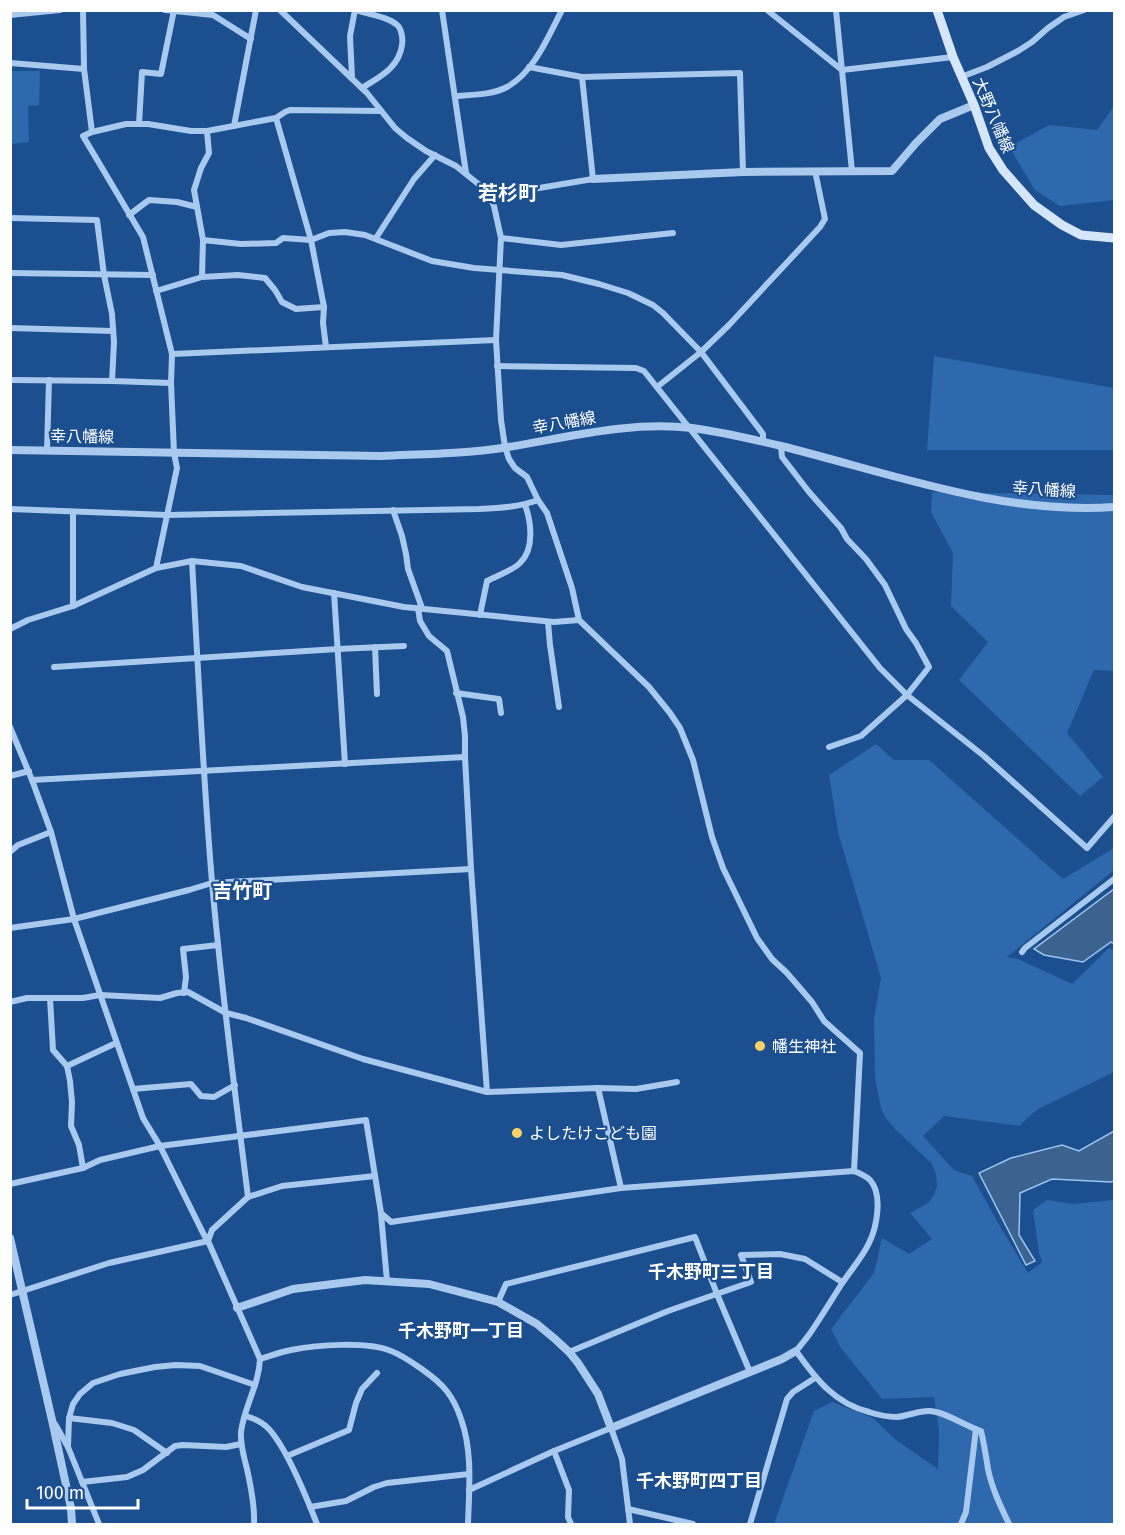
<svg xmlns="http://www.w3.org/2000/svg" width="1125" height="1535" viewBox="0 0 1125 1535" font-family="'Fira Sans','Noto Sans JP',sans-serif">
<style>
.green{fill:#2e69ad}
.water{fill:#3c6290;stroke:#9cc4f0;stroke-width:1.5}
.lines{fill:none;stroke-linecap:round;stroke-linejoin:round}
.minor{stroke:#a9c9ee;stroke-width:6}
.tertiary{stroke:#a9c9ee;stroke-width:8}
.secondary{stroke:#d6e6fa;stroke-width:9}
.poi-dot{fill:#ffd166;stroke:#1b4f8f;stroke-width:2}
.labels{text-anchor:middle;stroke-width:4.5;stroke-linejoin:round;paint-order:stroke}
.street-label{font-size:16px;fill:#fff;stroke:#1b4f8f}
.poi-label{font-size:16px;fill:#fff;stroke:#1b4f8f;text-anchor:start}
.neighbourhood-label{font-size:18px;font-weight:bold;fill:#fff;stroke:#1b4f8f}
.quarter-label{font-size:20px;font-weight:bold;fill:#fff;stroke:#1b4f8f}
</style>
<rect width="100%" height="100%" fill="#1b4f8f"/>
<!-- green -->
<g class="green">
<path d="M10,71H40L39,105L28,106L29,142L11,144Z"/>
<path d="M1114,106V200L1060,206L1035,190L1009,147L1049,125L1097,130Z"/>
<path d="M934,356L1114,388L1113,450H927Z"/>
<path d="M932,492L1114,495V671L1094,670L1067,733L1103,777L1080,796L959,680L988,642L951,606L953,553L931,512Z"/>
<path d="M876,744L894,760H929L1063,879L1114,848V870L1007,957L1018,959L1072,984L1109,948L1114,951V1072L1038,1109L1027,1118L1020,1126L944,1116L923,1136L954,1170L972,1176L1001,1228L1028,1273L1042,1262L1039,1253L1033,1210L1047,1200L1073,1204L1114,1200V1524H774L814,1411L832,1402L873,1418L896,1440L938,1469L939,1429L934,1397L882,1399L841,1348L831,1329L874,1273L882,1238L909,1254L932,1239L910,1213L928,1203L934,1195L937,1186L936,1174L932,1164L895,1129L885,1117L881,1108L875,1078L874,1018L881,978L838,832L829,775Z"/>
</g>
<!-- water -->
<g class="water">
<path d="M1114,889V944L1111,942L1083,962L1044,955L1034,949Z"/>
<path d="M1114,1131V1181L1111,1182L1052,1179L1020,1193L1019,1235L1035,1261L1026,1265L979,1173L1011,1158L1062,1145L1079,1151Z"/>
</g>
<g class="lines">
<!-- minor -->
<g class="minor">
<path d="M83,10L84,69L92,132"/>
<path d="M165,10L213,15L251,39"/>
<path d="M280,10L367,93L395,128L407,138L426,151L456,166L487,191L494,206L501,238L496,340L501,420L505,447L509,459L515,468L527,477L538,500L547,513L572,588L579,620L649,687L670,713L680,728L693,760L712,837L723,868L757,938L772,959L787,973L812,1002L824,1021L860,1053L854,1171"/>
<path d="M442,10L466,173"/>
<path d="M767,10L842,70L953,57"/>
<path d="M836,10L852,171"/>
<path d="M10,15L60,10"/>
<path d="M10,63L84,69"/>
<path d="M529,67L582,77L740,73L743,172"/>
<path d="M961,77L987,67L1018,51L1032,42L1048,28L1064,17L1084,10"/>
<path d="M352,78L350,36L355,10C367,14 391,17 399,27C402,32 403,40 402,45C399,68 379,77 362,88"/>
<path d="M455,96C471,95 492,95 507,87C534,72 548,37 562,10"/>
<path d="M276,118L311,240L324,307L323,323L326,347"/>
<path d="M139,124L142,72L161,74L174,10"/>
<path d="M234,126L256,10"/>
<path d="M487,191L533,189L593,179L582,77"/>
<path d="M129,215L149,200L177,202L197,207"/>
<path d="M10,218L97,220L104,275L112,314L114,342L112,381L171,383"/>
<path d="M376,238L414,179L435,155"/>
<path d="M501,238L561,245L673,233"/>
<path d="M203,240L194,190L201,168L209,153L207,131"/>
<path d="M10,273L153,275"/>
<path d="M202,277L203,240L241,244L276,243L283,238L311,240L329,233L345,232L365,235L432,261L474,268L562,275L599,284L628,293L653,305L663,313L701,352L763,434V441"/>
<path d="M156,291L202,277L238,275L265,278L275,290L282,302L296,309L324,307"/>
<path d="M10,328L113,331"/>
<path d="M172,354L496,340"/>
<path d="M497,366L636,368L644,371L880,668L907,695L984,756L1087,848L1114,817"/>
<path d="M10,380L112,381"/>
<path d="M657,387L701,352L729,325L820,227L825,219L815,171"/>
<path d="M781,447L782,457L809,492L841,528L847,539L866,559L885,585L906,629L916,643L929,667L907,695L861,736L829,747"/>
<path d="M47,451L49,380"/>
<path d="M10,509L167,515L479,509C500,508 519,507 538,500"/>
<path d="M393,510L402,536L406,554L408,569L422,608"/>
<path d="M73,512V606"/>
<path d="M192,561C198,668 203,775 212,882C221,987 235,1092 248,1197"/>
<path d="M156,568L177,468L174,453L171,383L172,354L143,237L83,136L92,132L126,124H148L191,131H207L276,118L285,112L290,110L381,111"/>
<path d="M334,593L345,764"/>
<path d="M418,608L420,621L429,636L447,651L463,717L465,736V757L471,869L487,1092"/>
<path d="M480,615L487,581C498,575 512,571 520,563C535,549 531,521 525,505"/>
<path d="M548,622L550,645L559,707"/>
<path d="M10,629L28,620L73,606L156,568L192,561L241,566L302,587L404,607L554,622L579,620"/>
<path d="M375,647L377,694"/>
<path d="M54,667L338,649L404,646"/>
<path d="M456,693L499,699L501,713"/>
<path d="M10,727L32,780L51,832L74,919L143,1118L160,1146L204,1235L208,1241L260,1359C259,1385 244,1407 241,1432C240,1444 244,1457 247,1469C251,1487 255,1506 254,1524"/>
<path d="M10,776L29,771"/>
<path d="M32,780L465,757"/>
<path d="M10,852L18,845L51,832"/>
<path d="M10,928L74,919L189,890L212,883L471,869"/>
<path d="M1022,952L1025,948L1114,879"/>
<path d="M184,993L186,977L183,949L218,945"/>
<path d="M50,998L53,1050L67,1066L70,1081L72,1102L71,1126L79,1145L83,1168"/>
<path d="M10,1002L27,998H83L100,995L160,998L177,993L188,992L226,1013L246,1018L363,1059L487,1092L598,1088L636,1089L677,1082"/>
<path d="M67,1066L116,1043"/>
<path d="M598,1088L621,1188"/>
<path d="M133,1089L191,1084L201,1096L214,1097L235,1085"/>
<path d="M10,1184L83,1168L100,1160L160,1146L366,1120L381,1213L391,1222L621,1188L854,1171C859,1173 866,1176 870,1180C883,1194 877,1227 869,1243C862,1258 850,1271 841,1285C831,1301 821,1317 811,1332C806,1339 801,1345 796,1351C816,1379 834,1403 869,1412C878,1415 887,1417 897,1417C907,1416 918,1411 929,1411C944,1411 965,1426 981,1431C984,1443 986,1456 988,1469C992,1489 1001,1507 1009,1524"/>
<path d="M381,1214L387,1281"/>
<path d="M208,1241L212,1230L248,1197L282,1186L375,1176"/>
<path d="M10,1295L109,1263L208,1241"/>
<path d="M498,1302L506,1284L695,1237L717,1294L750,1372"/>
<path d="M569,1352L668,1311L751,1282L741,1255L780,1254L805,1259L842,1282"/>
<path d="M260,1359C270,1356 280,1352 291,1350C317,1345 366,1341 391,1351C402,1355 413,1363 423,1370C443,1384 453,1395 461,1419C473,1452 469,1490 468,1524"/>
<path d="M246,1416C251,1418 258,1420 263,1424C283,1437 308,1501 317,1524"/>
<path d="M69,1418L112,1423L134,1430L167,1453"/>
<path d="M55,1424L68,1447L99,1524"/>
<path d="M68,1447L69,1418L73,1404L80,1394L93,1383L120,1374L155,1367L176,1365L200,1366L255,1385"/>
<path d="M554,1451L569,1490L568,1517L571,1524"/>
<path d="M287,1456L349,1430L356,1403L362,1389L377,1373"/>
<path d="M82,1482L127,1477L143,1470L175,1446L183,1445L226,1447L241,1444"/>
<path d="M469,1490L554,1451L611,1428L622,1459L630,1524"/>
<path d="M310,1507L346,1501L374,1487L387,1483L469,1474"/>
<path d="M628,1509L693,1524"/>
<path d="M750,1524L787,1399L793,1392L815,1378"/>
<path d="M961,1524L966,1512L976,1429"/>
</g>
<!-- tertiary -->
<g class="tertiary">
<path d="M593,179L743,172L892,171L916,143L940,119L974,105"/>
<path d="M10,450L381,456C423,454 466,454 508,447C569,437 630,421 692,428C722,432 752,439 781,446C890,473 1001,515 1114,507"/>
<path d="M10,1238L52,1420L71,1508L72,1524"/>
<path d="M237,1308L293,1289L365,1280L429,1284L498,1302L537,1324L555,1339L569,1352L578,1363L598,1394L611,1428L750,1372L782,1359L796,1351"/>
</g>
<!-- secondary -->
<path class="secondary" d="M937,10L953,57L974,105L989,148L1003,170L1034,205L1062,225L1081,235L1114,238"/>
</g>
<!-- markers -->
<g class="poi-dot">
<circle cx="760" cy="1046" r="6"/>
<circle cx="517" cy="1133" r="6"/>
</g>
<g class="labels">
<!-- street labels -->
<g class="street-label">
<text transform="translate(994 115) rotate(67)" y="6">大野八幡線</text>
<text transform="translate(564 422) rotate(-10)" y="6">幸八幡線</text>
<text transform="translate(82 436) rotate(1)" y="6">幸八幡線</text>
<text transform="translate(1044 489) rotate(4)" y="6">幸八幡線</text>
</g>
<!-- poi labels -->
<g class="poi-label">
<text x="772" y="1052">幡生神社</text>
<text x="529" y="1139">よしたけこども園</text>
</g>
<!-- neighbourhood labels -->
<g class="neighbourhood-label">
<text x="711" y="1278">千木野町三丁目</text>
<text x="461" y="1337">千木野町一丁目</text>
<text x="699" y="1487">千木野町四丁目</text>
</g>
<!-- quarter labels -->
<g class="quarter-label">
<text x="508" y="200">若杉町</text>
<text x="242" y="898">吉竹町</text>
</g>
</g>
<!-- border -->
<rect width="1125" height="1535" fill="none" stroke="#ffffff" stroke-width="24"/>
<!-- scale -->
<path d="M27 1499v9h111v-9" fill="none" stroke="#ffffff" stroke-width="3"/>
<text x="36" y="1499" font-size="18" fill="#ffffff" stroke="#1b4f8f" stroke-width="4.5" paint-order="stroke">100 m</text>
</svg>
